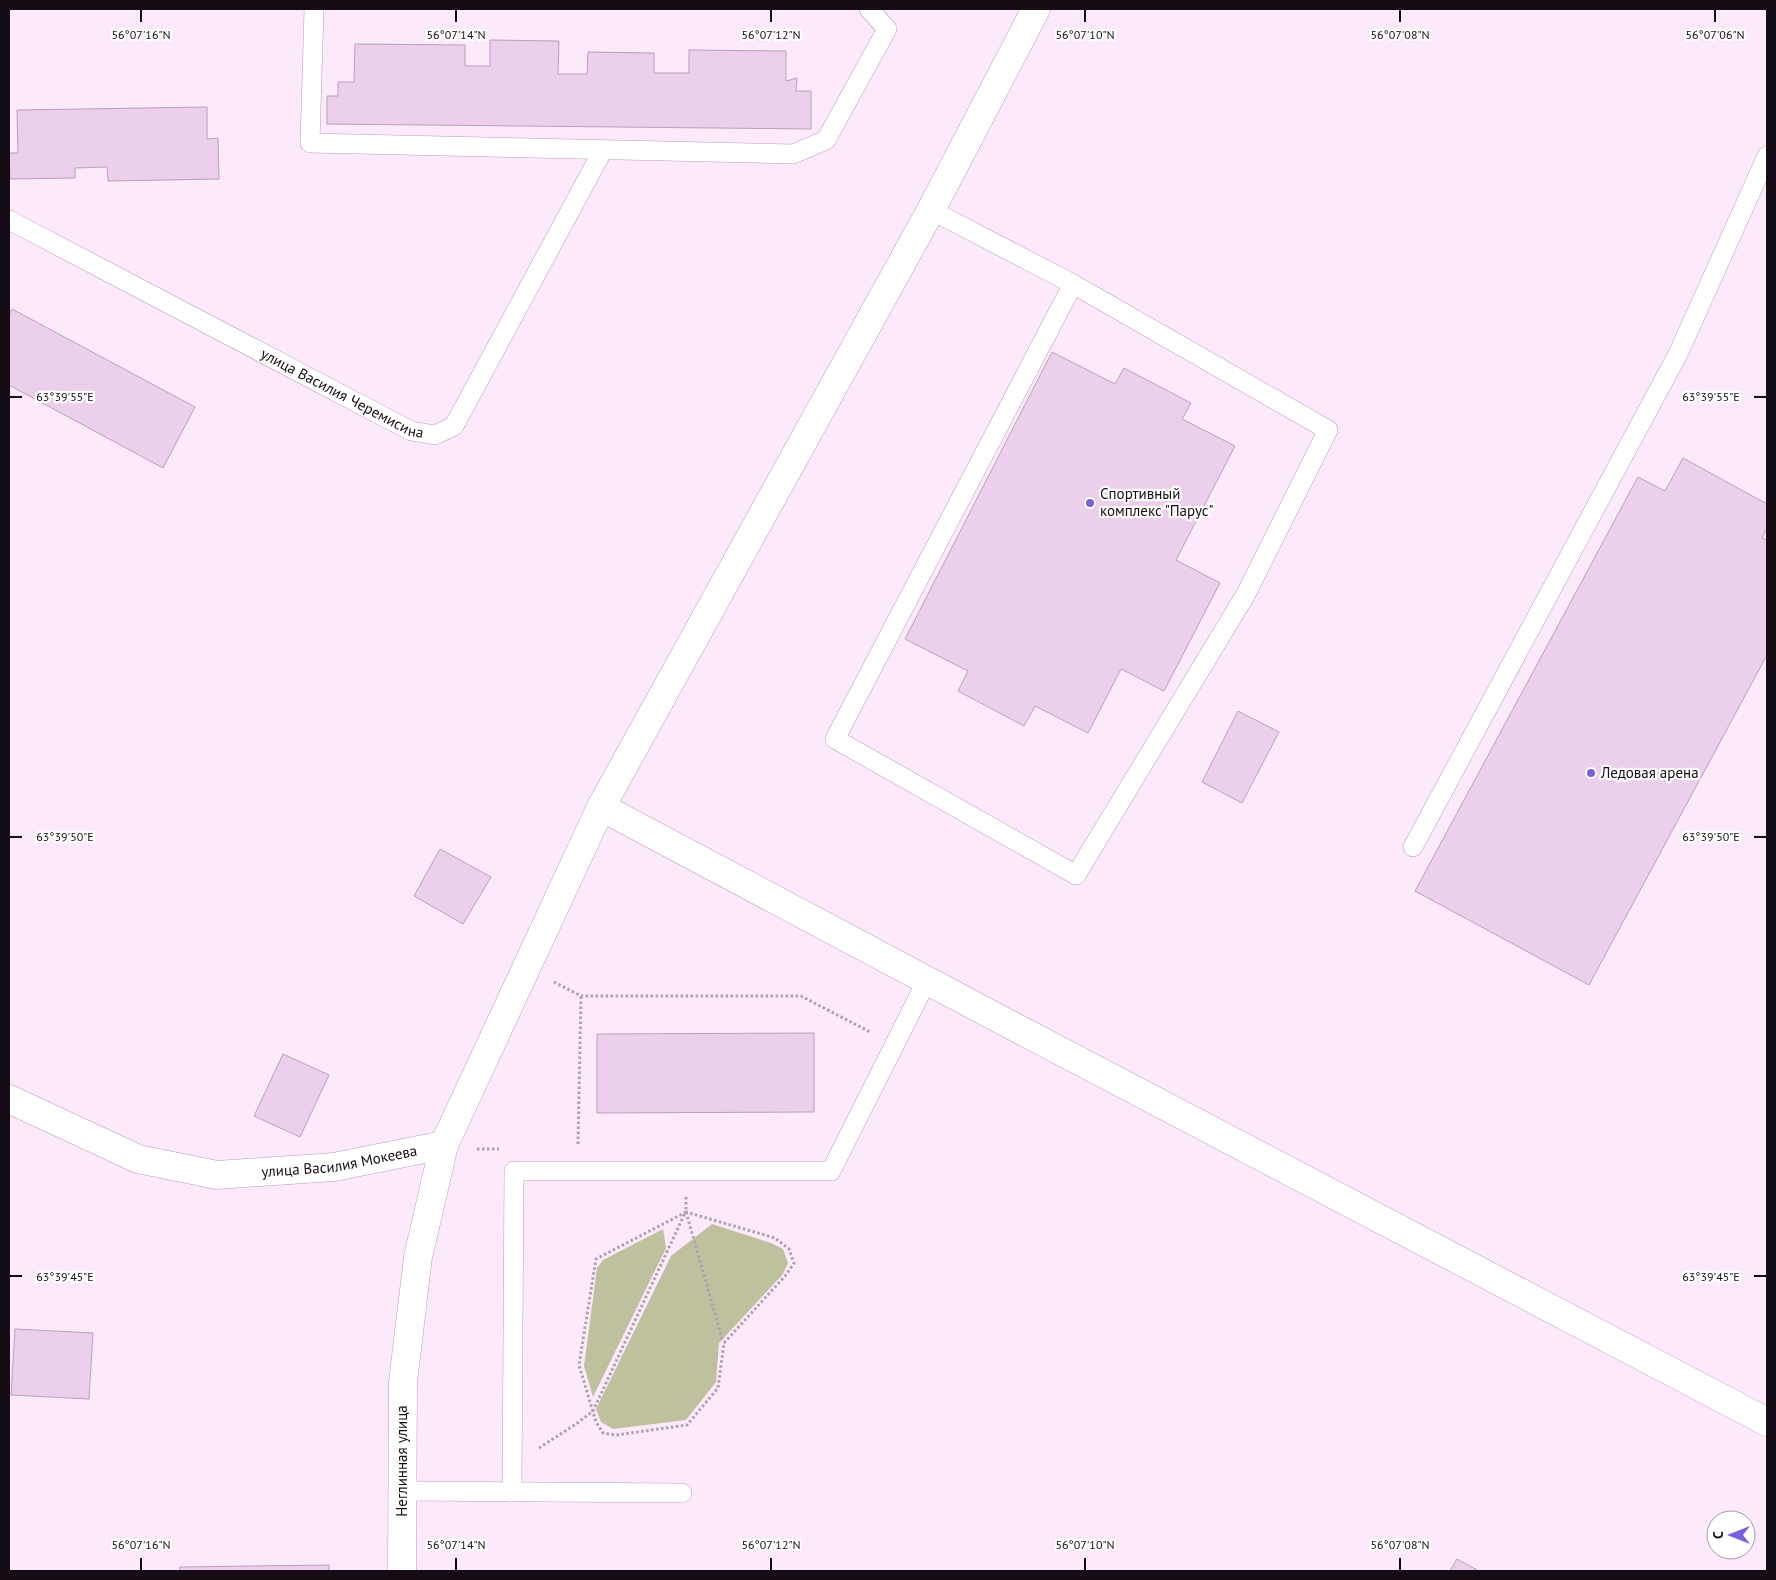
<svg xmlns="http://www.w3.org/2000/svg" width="1776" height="1580" viewBox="0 0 1776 1580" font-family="'PT Sans',sans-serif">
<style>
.green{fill:#bec09e}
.building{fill:#eccfea;stroke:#bca0bb}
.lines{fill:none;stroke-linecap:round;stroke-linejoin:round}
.lane-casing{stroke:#b99db8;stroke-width:20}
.street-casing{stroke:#b99db8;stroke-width:29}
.path{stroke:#afa0af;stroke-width:3;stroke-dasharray:2.5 2.5;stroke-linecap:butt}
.lane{stroke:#fff;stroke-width:19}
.street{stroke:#fff;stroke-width:28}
.ticks{fill:none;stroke:#160c16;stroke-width:2}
.poi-dot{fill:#7a60da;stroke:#fff;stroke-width:2}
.labels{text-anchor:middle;stroke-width:4.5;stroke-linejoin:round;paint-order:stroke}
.street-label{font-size:15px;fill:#160c16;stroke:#fff}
.poi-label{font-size:15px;fill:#160c16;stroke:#fff;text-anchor:start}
.ticks-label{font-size:12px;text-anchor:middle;fill:#160c16;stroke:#fff;stroke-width:4.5;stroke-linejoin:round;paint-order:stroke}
</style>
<rect width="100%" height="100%" fill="#fceafb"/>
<!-- green -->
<g class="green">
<path d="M712,1224L771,1243L783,1249L788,1263L783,1274L719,1343L716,1382L686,1420L613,1429L601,1422L596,1409L671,1256Z"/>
<path d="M663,1229L666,1248L593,1397L584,1366L597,1268L603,1260Z"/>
</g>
<!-- building -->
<g class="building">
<path d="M490,40L559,41L558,74H587L588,52L654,53V73H689V50L786,51V81L797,78L796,91H811V129L327,124V96H338V82H354L355,44L465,45V66H490Z"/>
<path d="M207,107V139L218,138L219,179L108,181L107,167L75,168V178L10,179L9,153H18L17,110Z"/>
<path d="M12,309L195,407L163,468L9,385V315Z"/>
<path d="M1052,352L1115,384L1124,368L1191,403L1182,419L1235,446L1176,560L1220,583L1164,691L1121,669L1088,733L1035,706L1024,726L958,691L968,671L905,639Z"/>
<path d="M1683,458L1767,504V528L1762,538L1767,540V655L1589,985L1415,891L1638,477L1665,491Z"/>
<path d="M1238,711L1279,732L1242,803L1202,782Z"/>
<path d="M440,849L491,877L463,924L414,896Z"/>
<path d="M814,1033V1112L597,1113V1034Z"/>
<path d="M283,1054L329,1075L300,1137L254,1116Z"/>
<path d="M15,1329L93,1333L89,1399L11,1395Z"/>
<path d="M1457,1559L1479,1571H1450Z"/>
<path d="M329,1565V1571H180V1567Z"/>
</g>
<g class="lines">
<!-- lane casing -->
<g class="lane-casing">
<g id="lane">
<path d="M314,9L310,143L793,154L826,140L887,29L869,9"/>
<path d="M931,210L1073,284L835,739L1076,875L1246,594L1328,430L1073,284"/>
<path id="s1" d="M9,220L411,431L435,435L454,426L603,150"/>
<path d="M1413,847L1678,354L1767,156"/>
<path d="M402,1491L682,1493"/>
<path d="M512,1492L514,1171H831L927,980"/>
</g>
</g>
<!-- street casing -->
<g class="street-casing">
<g id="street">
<path d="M601,807L1007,1023L1767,1422"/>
<path id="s2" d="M9,1099L138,1159L217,1175L334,1167L444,1145L418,1257L403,1382L402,1571"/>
<path d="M444,1145L601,807L931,210L1036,9"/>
</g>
</g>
<!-- path -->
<g class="path">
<path d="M554,982L581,996H801L870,1032"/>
<path d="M578,1144L581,996"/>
<path d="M477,1149H499"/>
<path d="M686,1197V1212L596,1259L579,1365L596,1422L603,1433L616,1435L687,1425L718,1388L724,1343L786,1275L794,1263L789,1249L775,1238L686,1212"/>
<path d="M686,1212L723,1342"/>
<path d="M539,1448L576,1424L593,1411L685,1213"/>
</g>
<!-- lane -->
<use href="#lane" class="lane"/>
<!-- street -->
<use href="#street" class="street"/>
</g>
<!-- ticks -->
<path class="ticks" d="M141,10V22M456,10V22M771,10V22M1085,10V22M1400,10V22M1715,10V22M10,397H22M1754,397H1766M10,837H22M1754,837H1766M10,1276H22M1754,1276H1766M141,1558V1570M456,1558V1570M771,1558V1570M1085,1558V1570M1400,1558V1570"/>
<!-- markers -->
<g class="poi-dot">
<circle cx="1090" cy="503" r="5"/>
<circle cx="1591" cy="773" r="5"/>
</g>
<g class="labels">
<!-- street labels -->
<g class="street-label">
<text dy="5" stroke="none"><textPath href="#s1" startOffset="376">улица Василия Черемисина</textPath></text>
<text dy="5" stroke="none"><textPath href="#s2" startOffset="346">улица Василия Мокеева</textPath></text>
<text transform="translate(402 1461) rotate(-90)" y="5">Неглинная улица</text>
</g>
<!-- poi labels -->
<g class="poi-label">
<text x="1100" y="499">Спортивный<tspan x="1100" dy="17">комплекс "Парус"</tspan></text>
<text x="1601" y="778">Ледовая арена</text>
</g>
</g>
<g class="ticks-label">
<text x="141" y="39">56°07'16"N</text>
<text x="456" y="39">56°07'14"N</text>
<text x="771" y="39">56°07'12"N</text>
<text x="1085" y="39">56°07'10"N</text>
<text x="1400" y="39">56°07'08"N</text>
<text x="1715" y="39">56°07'06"N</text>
<text x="1711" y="401">63°39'55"E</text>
<text x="65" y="401">63°39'55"E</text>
<text x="1711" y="841">63°39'50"E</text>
<text x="65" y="841">63°39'50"E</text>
<text x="1711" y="1281">63°39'45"E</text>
<text x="65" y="1281">63°39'45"E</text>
<text x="141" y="1549">56°07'16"N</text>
<text x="456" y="1549">56°07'14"N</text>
<text x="771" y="1549">56°07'12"N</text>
<text x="1085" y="1549">56°07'10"N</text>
<text x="1400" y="1549">56°07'08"N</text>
</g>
<!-- border -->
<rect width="1776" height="1580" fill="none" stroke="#160c16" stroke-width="20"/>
<!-- north arrow -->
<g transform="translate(1731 1535) rotate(270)"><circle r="24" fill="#ffffff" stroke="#a29ea2"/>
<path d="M0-4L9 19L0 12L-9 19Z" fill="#7a60da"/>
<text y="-8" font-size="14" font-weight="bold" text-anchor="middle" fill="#160c16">С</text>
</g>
</svg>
